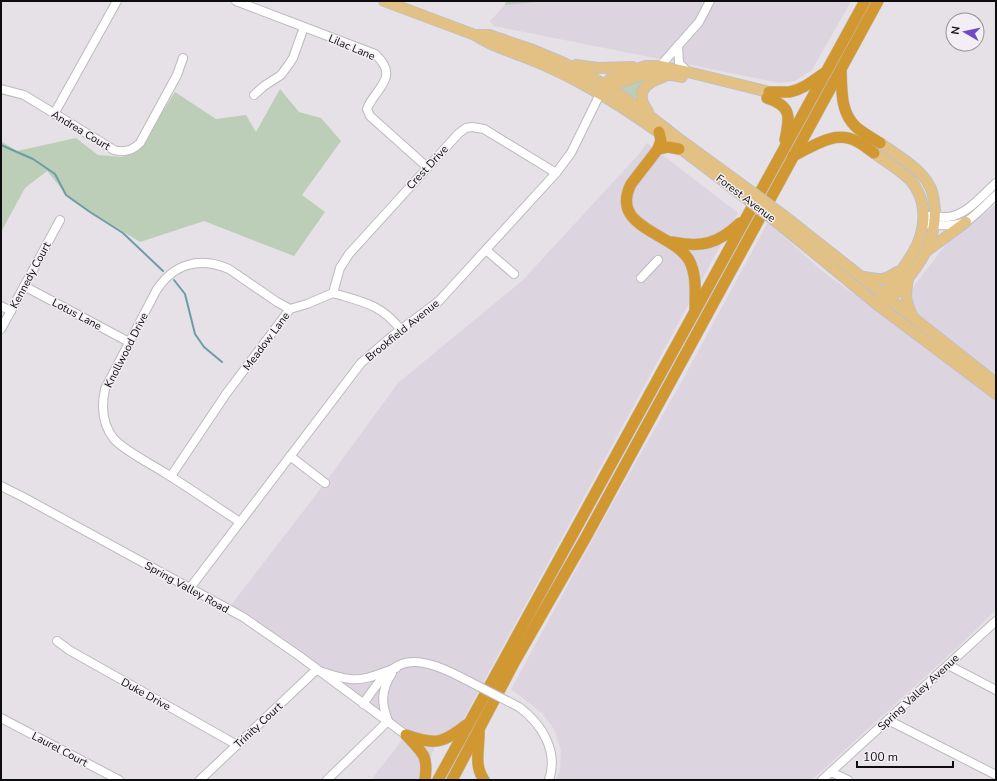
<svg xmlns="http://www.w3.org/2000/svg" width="997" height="781" viewBox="0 0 997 781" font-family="'Nunito Sans',sans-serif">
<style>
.built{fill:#dcd4df}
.green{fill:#bcceb8}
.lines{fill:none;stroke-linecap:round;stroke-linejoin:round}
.stream{stroke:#6d9da4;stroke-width:2}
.minor-casing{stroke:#bdb9be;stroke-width:10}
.major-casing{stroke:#c0c0c0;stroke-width:12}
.highway-casing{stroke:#c0c0c0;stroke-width:12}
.minor{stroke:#fff;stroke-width:8}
.major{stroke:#e3c184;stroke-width:10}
.highway{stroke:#d19832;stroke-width:11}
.minor-bridge-casing{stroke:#bdb9be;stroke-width:10;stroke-linecap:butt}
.major-bridge-casing{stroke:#c0c0c0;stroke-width:12;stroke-linecap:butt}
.minor-bridge{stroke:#fff;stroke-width:8}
.major-bridge{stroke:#e3c184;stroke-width:10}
.labels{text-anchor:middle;stroke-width:3;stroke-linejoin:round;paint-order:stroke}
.street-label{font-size:11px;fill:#0d0c0e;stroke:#f2eef3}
</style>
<rect width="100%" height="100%" fill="#e5e1e6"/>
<!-- built -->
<g class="built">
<path d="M537,1H851L812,70L795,81L780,83L494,26L490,21L505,5L536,2Z"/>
<path d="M647,143L738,213L463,720L439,737L421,780H371L406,735L228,609L325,483L398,383L522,281L639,154Z"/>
<path d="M996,204V610L961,644L812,780H556L560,770L561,751L554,729L542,713L511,689L611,506L683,379L768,222L822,271L885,316L910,291L953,235L988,211Z"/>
</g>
<!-- green -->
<g class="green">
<path d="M506,1H537L536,2L505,5Z"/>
<path d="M642,79L643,81L635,98L620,88Z"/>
<path d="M280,89L299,112L321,118L341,141L302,195L325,212L294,256L204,221L140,242L71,200L47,171L25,188L1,232V141L17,151L76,138L98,155L122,157L137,152L175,92L216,119L246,115L256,132Z"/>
</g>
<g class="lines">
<!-- stream -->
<g class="stream">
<path d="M1,145L33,159L55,174L66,195L90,212L123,233L163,271"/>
<path d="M174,280L185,294L195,334L204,347L222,362"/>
</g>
<!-- minor casing -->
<g class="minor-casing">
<g id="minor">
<path d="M236,1L375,54C401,78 375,88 367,109L370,116L427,167"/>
<path d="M678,46L679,63L688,72"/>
<path d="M658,71L661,65L699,22L710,1"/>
<path d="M1,89L24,95L114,150C124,153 132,151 140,143L177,75L183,58"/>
<path d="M254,95L264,86L281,75L289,64L293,58L304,27"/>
<path d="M54,114L117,1"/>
<path d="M929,216C935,216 941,217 948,217C967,215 982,195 996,183"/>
<path d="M924,224C937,225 953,227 965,222C973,219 989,201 996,195"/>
<path d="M486,250L514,274"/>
<path d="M641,278L658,260"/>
<path d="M24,286L129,342"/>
<path d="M333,293L340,268L349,254L459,133L466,128L472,127L484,129L556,173"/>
<path d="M1,306L11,311"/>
<path d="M1,329L60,220"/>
<path d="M290,456L325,483"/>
<path d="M171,476L226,394L290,309L307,304L333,293C363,302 381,304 401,330"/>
<path d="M1,486L23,497L243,617L298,655L406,735"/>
<path d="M240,522C215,506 191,489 165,473C151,464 125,451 114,439C102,424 101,407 105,389L156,291C173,264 199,256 229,269L277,302L290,309"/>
<path d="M190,588L361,363L391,337L439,301L556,173L571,153L600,94"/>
<path d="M57,641L69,650L237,745"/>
<path d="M948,665L996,690"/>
<path d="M363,704C374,689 384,671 402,664C424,655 460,677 480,687"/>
<path d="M519,707C541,723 559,751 549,780"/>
<path d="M1,718L119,780"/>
<path d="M888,720L996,775"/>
<path d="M388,721C381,703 381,690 392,673"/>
<path d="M831,772L848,780"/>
<path d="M200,780L316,670C327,673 338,678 350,679C365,681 381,673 396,668"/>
<path d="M327,780L388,721"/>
<path d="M822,780L996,621"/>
</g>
</g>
<!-- major casing -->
<g class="major-casing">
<g id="major">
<path d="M384,1L475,35C491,46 509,51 527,58C550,67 572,78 593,90C648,121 696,161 747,199"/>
<path d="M475,35H489L533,50L564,63L606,85L642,110L678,138L752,192"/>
<path d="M576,65L598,68L633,67"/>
<path d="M606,85C622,85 627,79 642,75C655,72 668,74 682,77"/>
<path d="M603,91L610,79L645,66H660L688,72L769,92"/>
<path d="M648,112C646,108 643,104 642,100C639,86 654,80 665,76"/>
<path d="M880,143C895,154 922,169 930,187C934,194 934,203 935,211C935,241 923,260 905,282C899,289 894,297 886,302"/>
<path d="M874,153C886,162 901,170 911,181C917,188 920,195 922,203C930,240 904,266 884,294L882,300"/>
<path d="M783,215L996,383"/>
<path d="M779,224L879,306L996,394"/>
<path d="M928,250L966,222"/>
<path d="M865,277C880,280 884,281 897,272"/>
<path d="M908,279C905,294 905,301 912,315"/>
</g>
</g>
<!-- highway casing -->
<g class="highway-casing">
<g id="highway">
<path d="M841,70C842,90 840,112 856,127C863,133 872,138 880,143"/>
<path d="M769,92C776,92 783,92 789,92C803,90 815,79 826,72"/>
<path d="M767,98C792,106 790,117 785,140"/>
<path d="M659,132L661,140L658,149L631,184C609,228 672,232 689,260C697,275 695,293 695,309"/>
<path d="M658,149L668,147L679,149"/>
<path d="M793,156C814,146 835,129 858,142C864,145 869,150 874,153"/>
<path d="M672,242C701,248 718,244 740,223"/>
<path d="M479,730C480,748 473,764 484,780"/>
<path d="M406,735C435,745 442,744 466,725"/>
<path d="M408,737C424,754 428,756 425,780"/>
<path d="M438,780L865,1"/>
<path d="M452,780L515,661L586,537L878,1"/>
</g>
</g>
<!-- minor -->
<use href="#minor" class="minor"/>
<!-- major -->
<use href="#major" class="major"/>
<!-- highway -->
<use href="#highway" class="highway"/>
<!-- minor-bridge casing -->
<g class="minor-bridge-casing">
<path id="minor-bridge" d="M480,687L519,707"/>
</g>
<!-- major-bridge casing -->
<g class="major-bridge-casing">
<g id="major-bridge">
<path d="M752,192L783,215"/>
<path d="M747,199L779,224"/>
</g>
</g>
<!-- minor-bridge -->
<use href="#minor-bridge" class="minor-bridge"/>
<!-- major-bridge -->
<use href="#major-bridge" class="major-bridge"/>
</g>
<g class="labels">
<!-- street labels -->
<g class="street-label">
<text transform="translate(352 47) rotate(23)" y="4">Lilac Lane</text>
<text transform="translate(81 130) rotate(31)" y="4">Andrea Court</text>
<text transform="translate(427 167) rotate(-47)" y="4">Crest Drive</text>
<text transform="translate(746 198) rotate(37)" y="4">Forest Avenue</text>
<text transform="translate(30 275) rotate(-62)" y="4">Kennedy Court</text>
<text transform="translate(77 314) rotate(28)" y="4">Lotus Lane</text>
<text transform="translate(402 330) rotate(-39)" y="4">Brookfield Avenue</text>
<text transform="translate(266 341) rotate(-53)" y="4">Meadow Lane</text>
<text transform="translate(126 350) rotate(-63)" y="4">Knollwood Drive</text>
<text transform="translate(187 587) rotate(29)" y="4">Spring Valley Road</text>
<text transform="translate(918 692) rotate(-43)" y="4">Spring Valley Avenue</text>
<text transform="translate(146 694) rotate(29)" y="4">Duke Drive</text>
<text transform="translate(258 725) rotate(-43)" y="4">Trinity Court</text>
<text transform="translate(60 749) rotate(28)" y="4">Laurel Court</text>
</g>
</g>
<!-- border -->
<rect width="997" height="781" fill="none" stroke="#0d0c0e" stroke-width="4"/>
<!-- north arrow -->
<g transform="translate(965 32) rotate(279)"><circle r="19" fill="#f2eef3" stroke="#969497"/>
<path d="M0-3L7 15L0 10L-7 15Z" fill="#6e4bc4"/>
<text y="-6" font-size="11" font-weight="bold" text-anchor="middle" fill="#0d0c0e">N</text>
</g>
<!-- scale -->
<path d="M857 761v6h96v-6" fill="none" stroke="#0d0c0e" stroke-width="2"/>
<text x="863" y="761" font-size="12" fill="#0d0c0e" stroke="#f2eef3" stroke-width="3" paint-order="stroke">100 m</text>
</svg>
